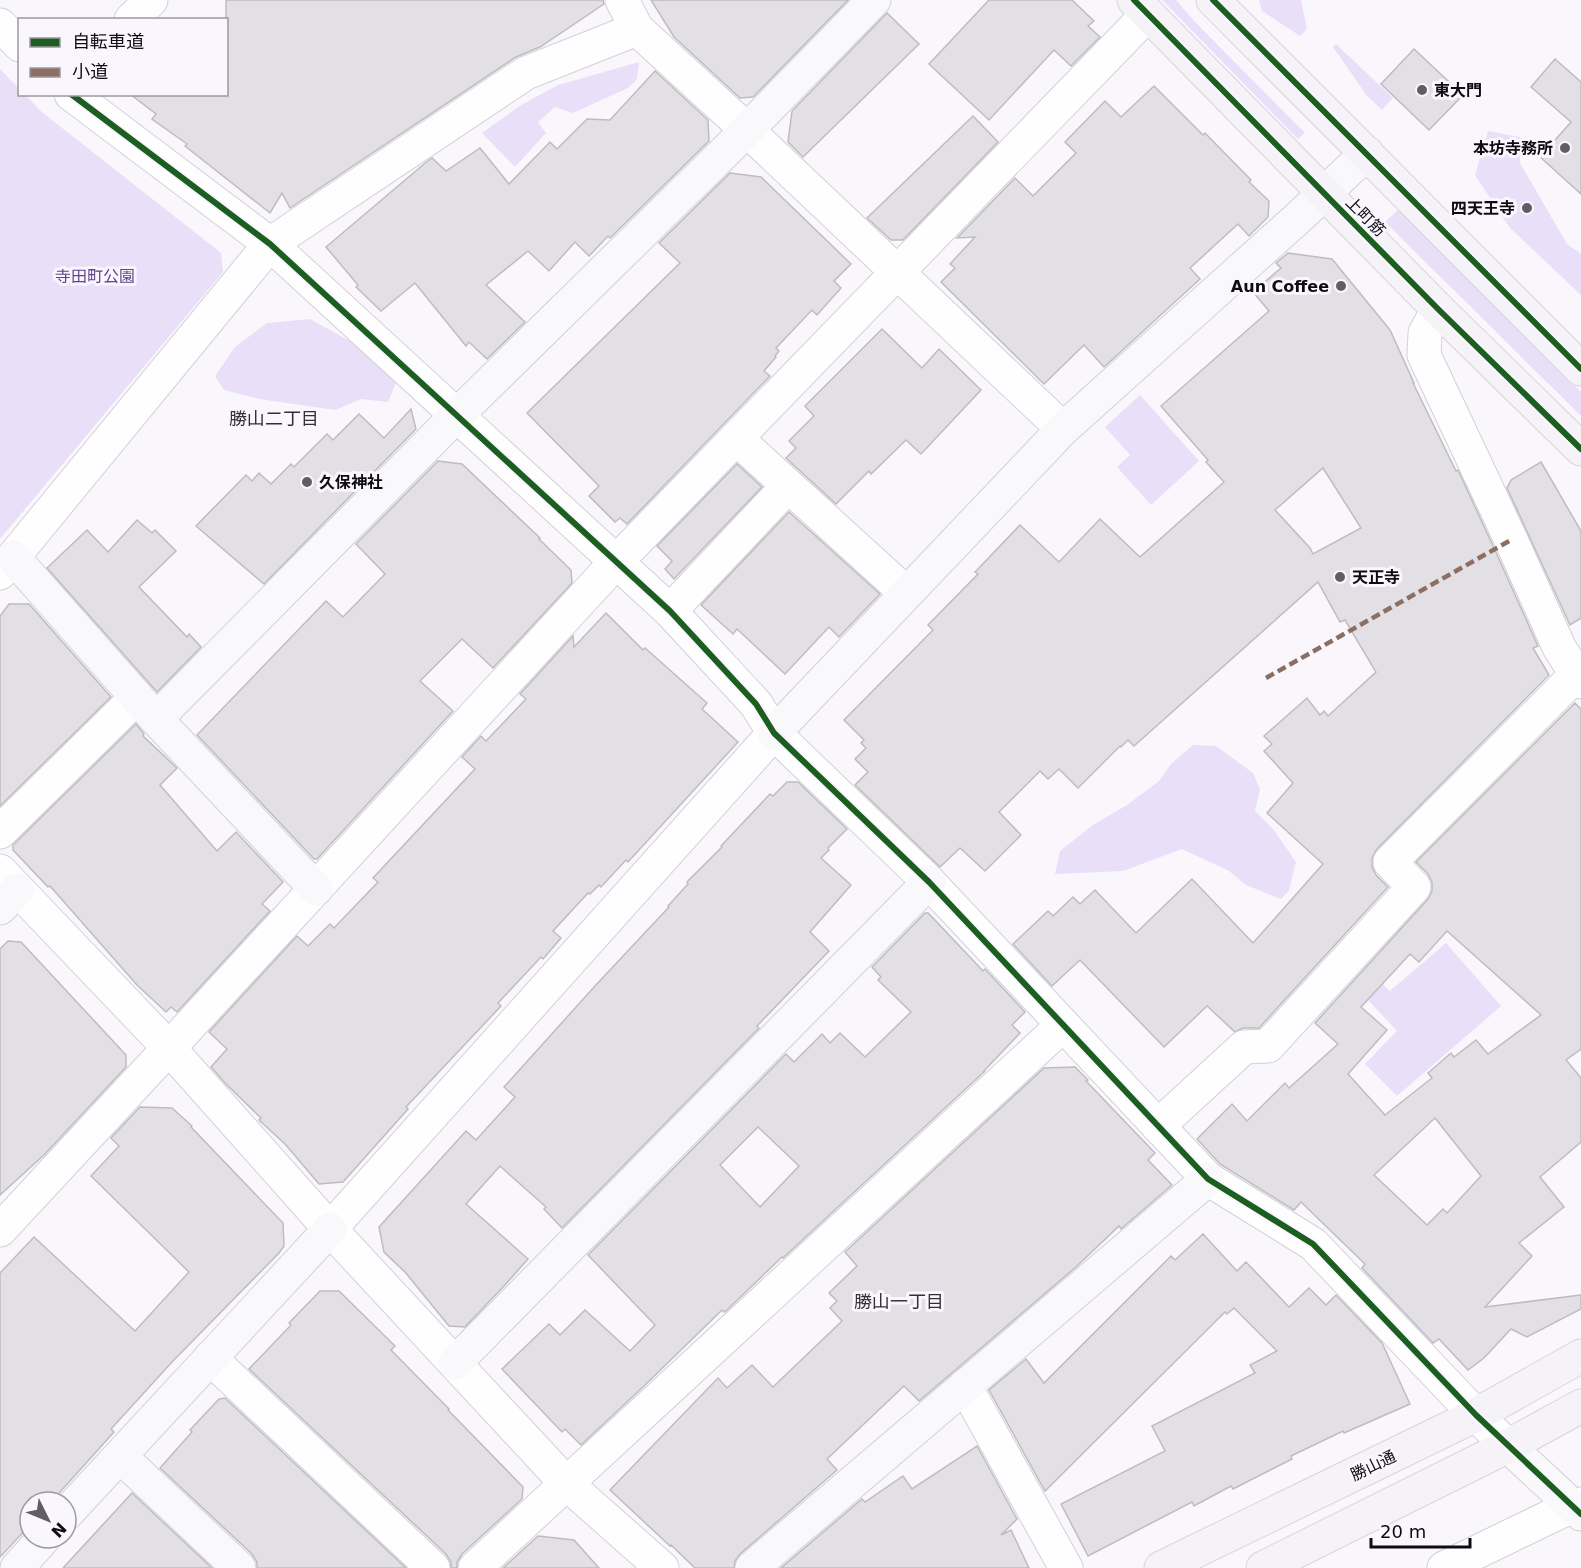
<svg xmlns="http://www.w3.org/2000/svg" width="1581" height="1568" viewBox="0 0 1581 1568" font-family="'DejaVu Sans','Noto Sans JP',sans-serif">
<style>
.green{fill:#e9dff9}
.building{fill:#e2e0e5;stroke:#bebcc1;stroke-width:1.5;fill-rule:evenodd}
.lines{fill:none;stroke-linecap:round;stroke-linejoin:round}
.street-casing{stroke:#d3d1d6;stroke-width:35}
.secondary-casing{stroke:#d3d1d6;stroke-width:35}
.primary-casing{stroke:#d6d5d8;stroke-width:35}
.street{stroke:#fefeff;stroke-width:33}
.secondary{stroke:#f9f8fb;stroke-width:33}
.primary{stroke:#f5f3f8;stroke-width:33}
.quiet{stroke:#8d6e63;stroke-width:4.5;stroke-dasharray:9 4.5;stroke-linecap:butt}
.cycleway-casing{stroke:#f9f6fd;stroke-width:10}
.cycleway{stroke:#1b5e20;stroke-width:6}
.poi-dot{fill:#605e64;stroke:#f9f6fd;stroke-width:2}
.labels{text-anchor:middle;stroke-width:6;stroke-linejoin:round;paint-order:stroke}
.poi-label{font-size:16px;font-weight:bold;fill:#0e0c12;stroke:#f9f6fd;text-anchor:start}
.street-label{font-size:16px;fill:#0e0c12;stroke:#f9f6fd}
.park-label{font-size:16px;fill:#624488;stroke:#f9f6fd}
.neighbourhood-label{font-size:18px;fill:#342f3c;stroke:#f9f6fd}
</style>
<rect width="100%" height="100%" fill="#f9f7fc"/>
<!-- green -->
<g class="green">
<path d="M1162,0H1176L1196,23L1305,133L1298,139Z"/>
<path d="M1259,0H1301L1307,29L1300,36L1262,11Z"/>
<path d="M1336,44L1393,98L1382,110L1367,96L1333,47Z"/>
<path d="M639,62L637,79L628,88L573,113L555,107L538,122L546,133L515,167L482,133L521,105L558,85Z"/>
<path d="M0,69L19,89L20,94L25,95L43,113L221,253L223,272L0,539Z"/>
<path d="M1488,131L1520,137V163L1567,244L1581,254V295L1510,228L1475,175Z"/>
<path d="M1400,208L1581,392V416L1385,222Z"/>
<path d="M310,319L375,355L396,383L388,402L361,399L335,410L259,399L224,390L215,376L235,347L267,323Z"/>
<path d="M1140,395L1199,461L1151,505L1117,467L1130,455L1105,427Z"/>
<path d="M1193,745L1216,746L1253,773L1260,789L1255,811L1273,829L1296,862L1289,890L1281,899L1246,885L1229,871L1182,849L1123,871L1055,874L1060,851L1093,825L1127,805L1159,781L1171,764Z"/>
<path d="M1446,943L1501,1006L1397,1096L1365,1064L1397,1031L1356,987L1370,972L1390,991Z"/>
</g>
<!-- building -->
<g class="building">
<path d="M226,0H603L604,4L540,47L516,57L290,208L282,193L270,213L185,146L187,144L152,119L156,114L130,94H226Z"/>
<path d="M651,0H848L753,97L740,98L674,37Z"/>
<path d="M989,0H1072L1094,21L1088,26L1100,37L1071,66L1054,50L989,120L929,64Z"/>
<path d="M887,13L919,44L803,157L788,142L792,111Z"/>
<path d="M1414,49L1463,95L1429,130L1381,84Z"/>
<path d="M1555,59L1581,82V194L1540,157L1571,122L1531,87Z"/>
<path d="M655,71L708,120L709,141L610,238L608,236L589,256L575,242L549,271L528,251L486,285L525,322L487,359L469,342L466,346L415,283L381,311L356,287L358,285L326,247L424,164L432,158L446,171L480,148L509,184L550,142L557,149L587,119L610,120Z"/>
<path d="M1154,86L1203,135L1205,133L1251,180L1249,182L1269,201L1268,217L1249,236L1238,224L1190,268L1200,279L1104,367L1084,345L1044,384L941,282L955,268L950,264L975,237L957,238L1015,178L1033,196L1076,153L1065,142L1105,101L1121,117Z"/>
<path d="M973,116L998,142L903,240H891L867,218Z"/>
<path d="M730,173L761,177L851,264L834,281L841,288L817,315L812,310L776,348L779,351L775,356L776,357L764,371L770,376L627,524L620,518L615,522L589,496L599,486L527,413L680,263L659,243Z"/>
<path d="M1288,253L1332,259L1390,330L1414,383H1413L1456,471L1458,470L1494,548L1538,646L1533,648L1549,675L1377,849L1372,858V867L1376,875L1388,887L1259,1028H1243L1235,1032L1207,1006L1164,1047L1080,960L1052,986L1013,944L1048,911L1053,916L1073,897L1080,904L1095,890L1136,933L1192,879L1253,943L1323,864L1267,813L1293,783L1264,751L1272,744L1264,736L1307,698L1320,715L1324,711L1328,716L1376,672L1345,620L1340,622L1318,582L1134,746L1128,740L1121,747L1120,746L1078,788L1059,769L1048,779L1040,771L999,812L1021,835L985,871L960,848L940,867L855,785L868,772L855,759L866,748L861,743L864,740L844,720L933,630L928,625L978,574L975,572L1020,525L1059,562L1100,519L1140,557L1224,482L1206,462L1208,460L1161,406L1269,311L1253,292L1281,268L1276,263ZM1323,468L1361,528L1313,554L1310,548L1275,510Z"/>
<path d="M882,329L922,368L939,349L981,390L921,454L906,440L871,474L869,471L836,504L786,458L796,448L789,441L814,416L805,406Z"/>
<path d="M411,409L416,429L264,584L196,526L246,475L252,481L259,473L271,484L291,464L294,467L327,434L333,440L359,414L384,438Z"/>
<path d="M438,461L462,464L540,538L539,539L571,570L572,583L493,668L462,639L420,681L453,711L317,859H314L197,735L326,601L343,617L385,574L356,544Z"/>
<path d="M1541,462L1581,531V618L1570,625L1507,488L1511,480Z"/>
<path d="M737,464L762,487L674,579L665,569L672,561L657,546Z"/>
<path d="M789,512L880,594L839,637L829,627L785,674L737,629L733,634L701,605Z"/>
<path d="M137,520L152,533L155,530L176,551L139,587L187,637L189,634L201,647L157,692L47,568L87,530L108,552Z"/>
<path d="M9,604H29L111,697L0,806V616Z"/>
<path d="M606,613L643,650L645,648L707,703L702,709L738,742L628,862L626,860L601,887L599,885L590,894L588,893L553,931L561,938L543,959L541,957L498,1003L501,1006L406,1107L408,1109L343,1182L319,1184L285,1144L259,1120L261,1118L226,1084L211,1067L227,1049L209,1032L297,936L308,946L330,924L334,928L378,882L373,878L475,769L462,757L481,736L486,741L526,699L520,694L573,636L574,647Z"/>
<path d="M1575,703L1581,709V1049L1566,1060L1581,1078V1142L1540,1177L1564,1207L1519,1243L1532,1256L1485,1307L1581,1295V1309L1527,1337L1511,1329L1484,1358L1468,1370L1439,1339L1433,1343L1362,1268L1365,1264L1301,1202L1294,1210L1220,1164L1197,1139L1232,1104L1247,1121L1285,1083L1289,1088L1338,1044L1315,1023L1428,899L1432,891V882L1428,874L1416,862ZM1447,931L1541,1015L1488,1054L1476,1040L1454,1057L1451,1053L1428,1073L1432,1078L1385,1115L1348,1074L1387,1030L1361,1007L1410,954L1419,962ZM1435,1118L1481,1176L1447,1213L1443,1209L1427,1225L1374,1175Z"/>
<path d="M136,724L144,734L143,736L177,768L160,785L217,851L236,832L283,882L262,904L270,911L177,1012L171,1007L166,1012L137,985L50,886L48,887L13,850V845Z"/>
<path d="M787,782H798L847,829L828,848L829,850L821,858L851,885L810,932L829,951L757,1026L759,1028L562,1228L544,1209L546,1207L500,1166L466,1204L528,1259L504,1286L465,1327L449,1326L405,1272L384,1252L379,1227L466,1131L476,1140L515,1097L504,1087L595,986L669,907L668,906L688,884L687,882L722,847L721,846L770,794L773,796Z"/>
<path d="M925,913H928L934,919L983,971L985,969L1025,1012L1012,1025L1020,1033L983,1072L985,1071L783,1258L782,1257L726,1311L724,1312L722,1310L644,1386L581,1445L565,1429L562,1432L502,1369L549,1324L560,1335L585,1310L630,1351L655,1325L588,1255L786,1054L794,1062L822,1034L830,1043L840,1033L865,1057L911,1012L878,980L881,977L872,967ZM758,1127L799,1166L760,1207L720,1165Z"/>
<path d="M8,941L21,942L126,1055V1067L45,1154L0,1195V949Z"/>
<path d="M1075,1067L1088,1080L1086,1081L1155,1153L1148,1160L1172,1185L1121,1229L1119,1226L1076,1267L919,1401L904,1386L827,1459L837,1470L740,1554L735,1561L734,1568H695L671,1545L670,1546L610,1490L718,1378L727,1388L752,1365L773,1387L842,1321L830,1308L837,1301L829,1293L857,1266L845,1252L1044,1068Z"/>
<path d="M140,1107L172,1108L192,1126L191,1127L283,1223L284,1246L279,1253L172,1362L111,1429L114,1432L51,1502H30V1525L0,1557V1273L34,1237L135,1331L189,1272L91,1176L119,1146L111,1138Z"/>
<path d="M1203,1234L1237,1271L1246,1262L1289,1307L1309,1288L1326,1305L1336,1295L1382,1343L1410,1404L1344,1433L1343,1431L1291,1456L1292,1459L1233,1489L1231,1486L1194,1506L1192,1502L1088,1556L1061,1504L1165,1451L1152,1426L1255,1373L1250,1365L1277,1351L1234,1308L1227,1314L1225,1312L1045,1491L989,1390L1026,1359L1044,1383L1171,1256L1175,1260Z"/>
<path d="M320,1291H339L395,1346L391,1350L449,1409L448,1410L523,1487L522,1499L462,1554L457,1562V1568H451V1562L446,1554L249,1369L291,1325L289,1323Z"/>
<path d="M225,1398L406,1568H257V1562L252,1554L160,1468L192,1432L190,1430L219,1399Z"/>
<path d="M977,1446L1017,1519L1001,1535L1011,1530L1029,1568H781L862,1499L865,1502L903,1476L912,1489Z"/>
<path d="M132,1493L212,1568H63Z"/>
<path d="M538,1536L574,1540L599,1568H503Z"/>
</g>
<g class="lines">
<!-- street casing -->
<g class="street-casing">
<g id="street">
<path d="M622,0L637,29L747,130L1063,429"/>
<path d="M131,20L151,0"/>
<path d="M0,25L20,45"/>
<path d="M71,94L270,244L670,611L756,704L774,733L929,882L1208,1179L1313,1244L1476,1415L1508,1446"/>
<path d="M1438,309L1425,333L1424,355L1511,540L1559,647L1581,682"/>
<path d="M736,438L906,593"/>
<path d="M0,573L270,244L526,73L637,29"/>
<path d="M670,611L788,486"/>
<path d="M0,832L137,697"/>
<path d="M0,871L169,1048L330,1229L567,1484L662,1568"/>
<path d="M1158,1126L1244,1047L1268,1046L1414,887L1390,862L1576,675"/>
<path d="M330,1229L774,733"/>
<path d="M0,1230L169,1048L616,562L1148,14"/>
<path d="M210,1358L433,1568"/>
<path d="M965,1386L1066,1568"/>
<path d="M475,1568L1063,1025"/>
<path d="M1444,1568L1572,1506L1581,1504"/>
</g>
</g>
<!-- secondary casing -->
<g class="secondary-casing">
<g id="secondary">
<path d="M13,557L156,719L316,889"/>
<path d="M156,719L457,415L747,130L874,0"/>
<path d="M774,733L1063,429L1298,218L1367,153"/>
<path d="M0,908L17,890"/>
<path d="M455,1363L929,882"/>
<path d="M1508,1446L1581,1514"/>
<path d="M120,1456L239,1568"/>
<path d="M66,1514L330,1229"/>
<path d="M17,1568L44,1538"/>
<path d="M752,1568L1208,1179"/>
</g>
</g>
<!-- primary casing -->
<g class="primary-casing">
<g id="primary">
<path d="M1134,0L1438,309L1581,449"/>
<path d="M1213,0L1581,369"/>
<path d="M1161,1568L1476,1415L1581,1356"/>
<path d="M1263,1568L1508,1446L1581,1406"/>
</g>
</g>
<!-- street -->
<use href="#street" class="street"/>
<!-- secondary -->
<use href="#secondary" class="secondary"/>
<!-- primary -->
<use href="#primary" class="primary"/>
<!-- quiet -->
<path class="quiet" d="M1266,678L1511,540"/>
<!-- cycleway casing -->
<g class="cycleway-casing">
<g id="cycleway">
<path d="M1134,0L1438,309L1581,449"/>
<path d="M1213,0L1581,369"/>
<path d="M71,94L270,244L670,611L756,704L774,733L929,882L1208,1179L1313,1244L1476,1415L1581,1514"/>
</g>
</g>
<!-- cycleway -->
<use href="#cycleway" class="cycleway"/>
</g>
<!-- markers -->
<g class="poi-dot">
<circle cx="1422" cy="90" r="6"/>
<circle cx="1565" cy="148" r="6"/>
<circle cx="1527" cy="208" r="6"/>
<circle cx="1341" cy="286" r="6"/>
<circle cx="307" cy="482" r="6"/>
<circle cx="1340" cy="577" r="6"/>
</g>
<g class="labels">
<!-- poi labels -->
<g class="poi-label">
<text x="1434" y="96">東大門</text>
<text x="1553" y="154" text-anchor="end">本坊寺務所</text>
<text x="1515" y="214" text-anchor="end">四天王寺</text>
<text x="1329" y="292" text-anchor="end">Aun Coffee</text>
<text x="319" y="488">久保神社</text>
<text x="1352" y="583">天正寺</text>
</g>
<!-- street labels -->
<g class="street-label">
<text transform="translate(1366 216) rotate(45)" y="6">上町筋</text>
<text transform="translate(1373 1465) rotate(-26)" y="6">勝山通</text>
</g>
<!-- park labels -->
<g class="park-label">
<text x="95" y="282">寺田町公園</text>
</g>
<!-- neighbourhood labels -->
<g class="neighbourhood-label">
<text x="274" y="425">勝山二丁目</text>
<text x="899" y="1308">勝山一丁目</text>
</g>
</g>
<!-- legend -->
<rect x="18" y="18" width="210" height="78" fill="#f9f6fd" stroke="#9b989f" stroke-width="1.5"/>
<rect x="30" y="38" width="30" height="9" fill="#1b5e20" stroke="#9b989f" stroke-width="1.5"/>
<text x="72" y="48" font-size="18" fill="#0e0c12">自転車道</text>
<rect x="30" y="68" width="30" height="9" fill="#8d6e63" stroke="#9b989f" stroke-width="1.5"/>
<text x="72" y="78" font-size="18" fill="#0e0c12">小道</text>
<!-- north arrow -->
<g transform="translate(48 1520) rotate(133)"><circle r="28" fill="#f9f6fd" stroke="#9b989f" stroke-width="1.5"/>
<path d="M0-4.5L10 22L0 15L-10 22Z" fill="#605e64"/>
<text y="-9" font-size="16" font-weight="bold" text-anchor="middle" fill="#0e0c12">N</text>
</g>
<!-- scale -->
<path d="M1371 1538v9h99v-9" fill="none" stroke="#0e0c12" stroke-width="3"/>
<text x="1380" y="1538" font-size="18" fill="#0e0c12" stroke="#f9f6fd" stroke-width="4.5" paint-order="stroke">20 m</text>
</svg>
